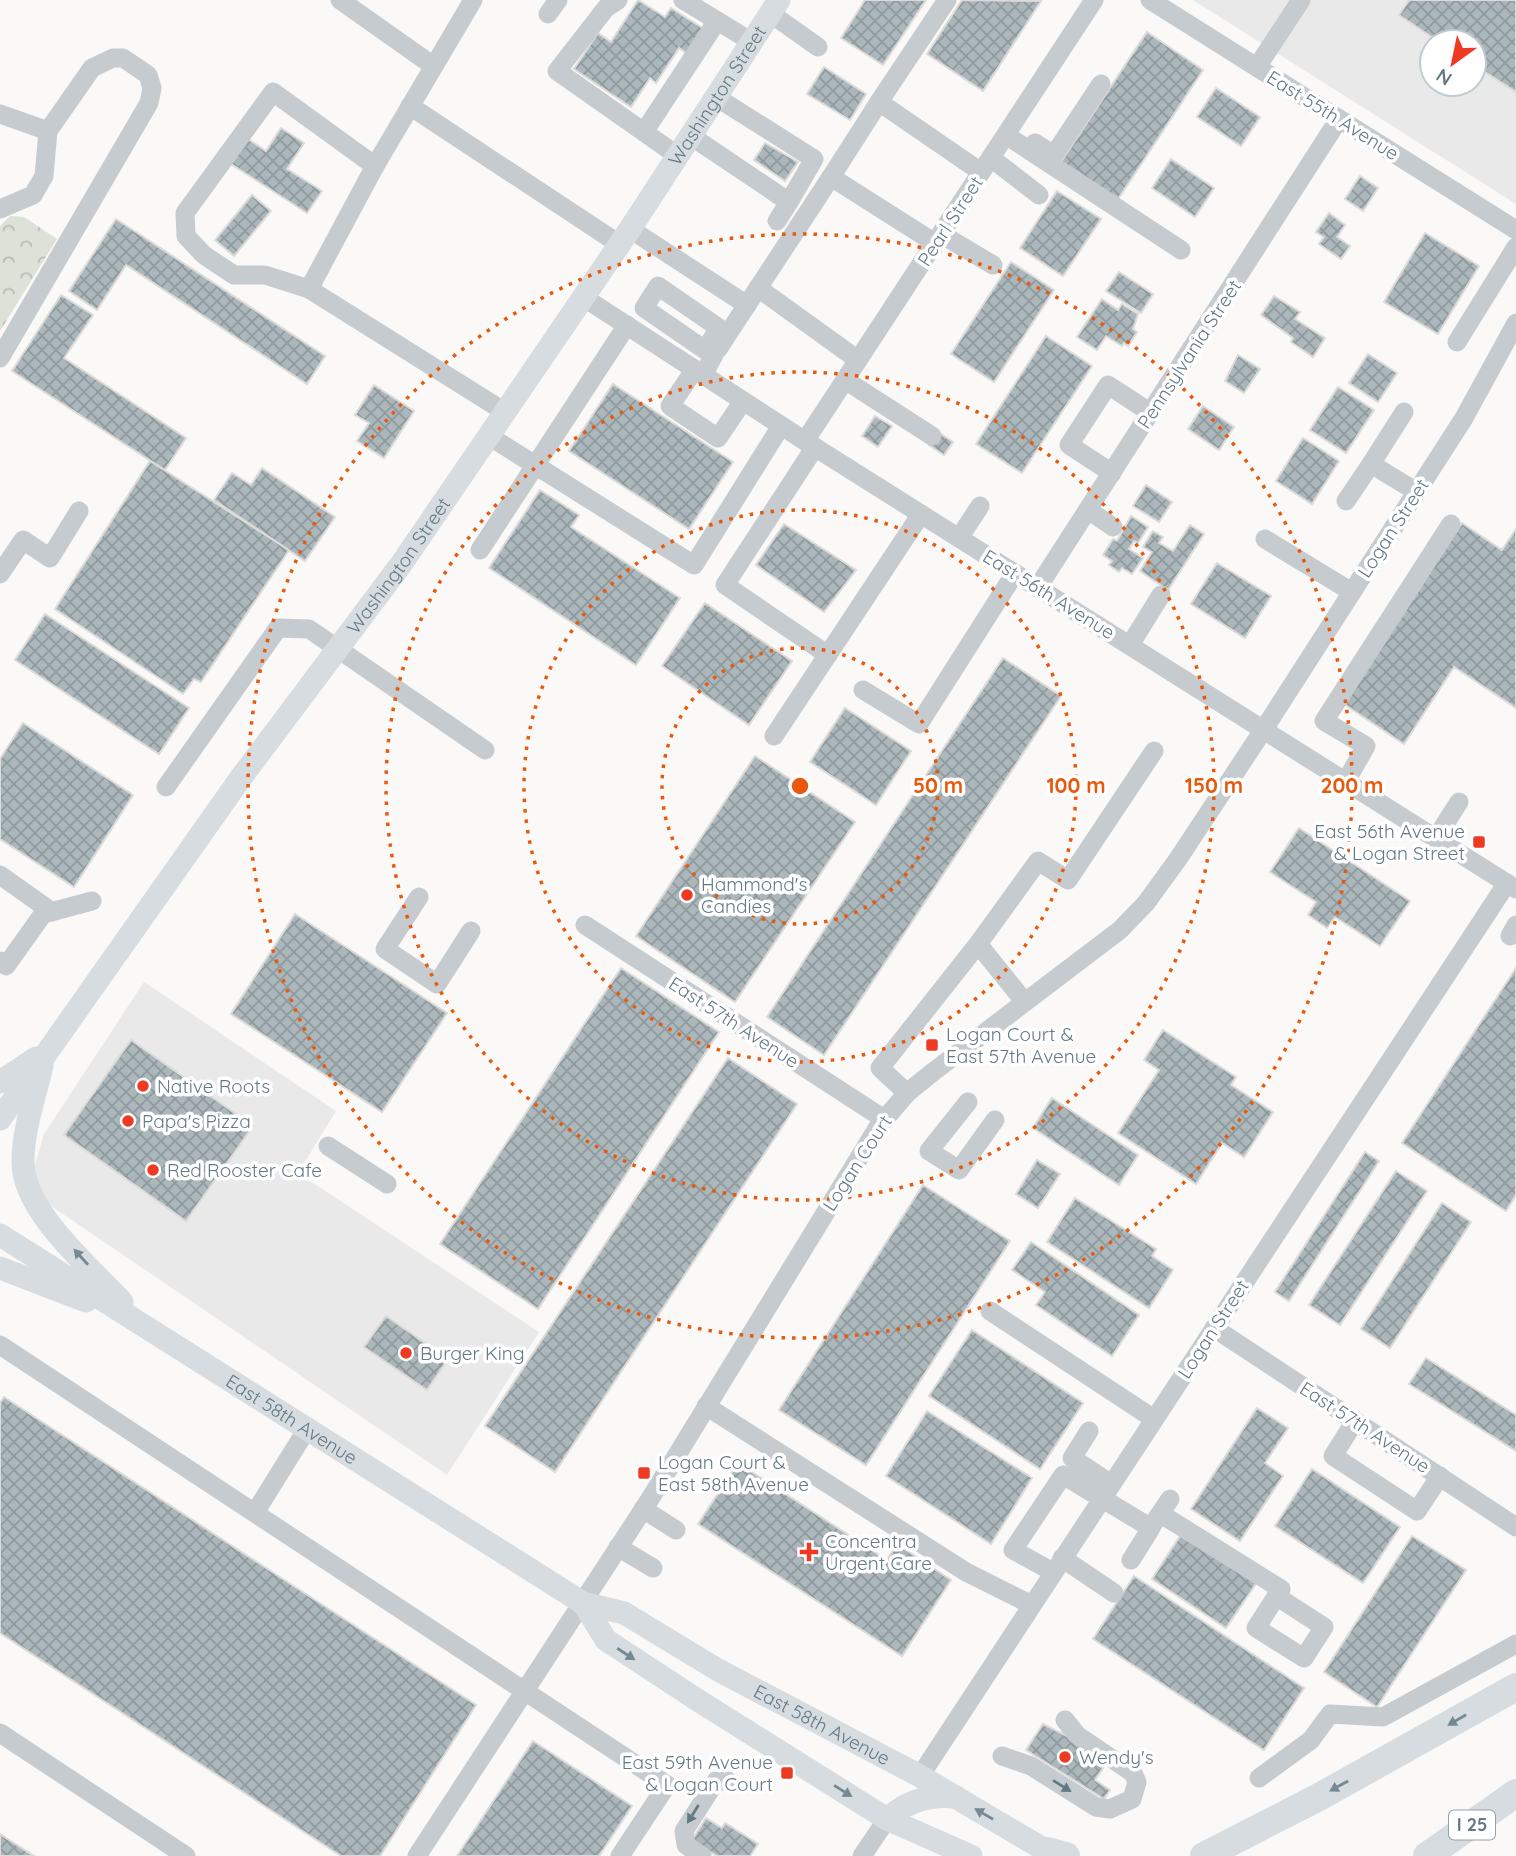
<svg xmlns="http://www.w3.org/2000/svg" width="1516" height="1856" viewBox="0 0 1516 1856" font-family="Quicksand,sans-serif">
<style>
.built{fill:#e8e9e8;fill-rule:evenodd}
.forest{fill:url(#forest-crowns)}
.building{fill:url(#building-cross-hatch);stroke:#dcdbd9;stroke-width:2}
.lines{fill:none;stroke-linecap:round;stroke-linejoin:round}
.minor{stroke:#c5cbce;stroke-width:19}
.major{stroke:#d6dcdf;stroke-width:23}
.highway{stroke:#d6dcdf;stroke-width:28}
.oneway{fill:#748992}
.oneway2{fill:#637a84}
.ring{fill:none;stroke:#e8590c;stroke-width:3.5;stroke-dasharray:3.5 7}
.poi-dot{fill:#ee3a23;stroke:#fff;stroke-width:2.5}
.labels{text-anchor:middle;stroke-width:7;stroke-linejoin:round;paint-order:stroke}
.shield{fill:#fff;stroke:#92a2a9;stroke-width:2}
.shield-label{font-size:18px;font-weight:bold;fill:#637a84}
.street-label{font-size:19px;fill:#637a84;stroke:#fff}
.poi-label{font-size:19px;fill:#637a84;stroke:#fff;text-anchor:start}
.centre{fill:#e8590c;stroke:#fff;stroke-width:3.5}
.ring-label{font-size:21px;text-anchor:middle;font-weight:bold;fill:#e8590c;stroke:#fff;stroke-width:7;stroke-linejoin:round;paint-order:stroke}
</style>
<defs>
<pattern id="forest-crowns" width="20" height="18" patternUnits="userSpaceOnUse" patternTransform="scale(1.75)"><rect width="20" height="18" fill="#dce2d8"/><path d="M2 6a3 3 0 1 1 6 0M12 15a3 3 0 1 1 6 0" fill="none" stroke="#b6bcb5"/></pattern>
<pattern id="building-cross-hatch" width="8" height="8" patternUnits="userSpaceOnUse" patternTransform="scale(1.75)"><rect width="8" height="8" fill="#abb7bb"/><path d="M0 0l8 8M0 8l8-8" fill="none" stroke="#8f9a9e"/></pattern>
</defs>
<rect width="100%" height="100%" fill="#faf9f7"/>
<!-- built -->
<g class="built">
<path d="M1193,0H1516V204ZM1432,42H1474V84H1432Z"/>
<path d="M144,982L336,1111L298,1173L539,1332L447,1475L38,1197L34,1168L44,1134Z"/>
</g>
<!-- forest -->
<path class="forest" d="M10,216L24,217L57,239L0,331V226Z"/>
<!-- building -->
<g class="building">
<path d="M638,0L665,17L671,8L704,29L688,54L679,48L656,83L650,78L631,107L574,69L598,33L611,42Z"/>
<path d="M865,0H926L883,65L841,38Z"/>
<path d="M962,0L1041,1L983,91L927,54Z"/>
<path d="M1409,0H1516V92L1474,65V42H1439L1399,15Z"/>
<path d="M1147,32L1203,70L1118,199L1061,162Z"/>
<path d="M824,67L866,94L850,120L807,94Z"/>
<path d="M1216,88L1260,117L1241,146L1197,117Z"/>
<path d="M281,128L304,143L287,169L322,191L307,213L231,164L248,139L266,151Z"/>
<path d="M765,143L798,162L785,181L754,160Z"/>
<path d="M1171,159L1214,188L1195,217L1152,188Z"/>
<path d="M1360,176L1378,188L1363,211L1345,199Z"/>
<path d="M1057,191L1101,219L1063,276L1020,248Z"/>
<path d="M252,195L271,211L234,256L215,240Z"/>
<path d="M1329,213L1345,225L1337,237L1350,246L1341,259L1319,244L1324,237L1316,232Z"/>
<path d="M116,219L325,356L307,384L126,265L97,310L69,291Z"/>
<path d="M1425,233L1479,266L1438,334L1384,302Z"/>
<path d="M1011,262L1054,290L994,382L951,354Z"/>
<path d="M1119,272L1153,294L1141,313L1106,291Z"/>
<path d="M61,295L93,315L64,358L186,438L165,470L12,371Z"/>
<path d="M1274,296L1300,312L1295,319L1325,338L1313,357L1291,342L1293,338L1261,315Z"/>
<path d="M1102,299L1118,310L1122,304L1138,314L1133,329L1137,332L1128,346L1124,343L1122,346L1106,336L1097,350L1077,337Z"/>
<path d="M1046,336L1092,366L1022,473L976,444Z"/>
<path d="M1368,354L1397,373L1378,402L1349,383Z"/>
<path d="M1238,355L1260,369L1244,393L1225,381Z"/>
<path d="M613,384L733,462L689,529L569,451Z"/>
<path d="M374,385L414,411L384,458L357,441L369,423L355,415Z"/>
<path d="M1338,387L1374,410L1346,453L1310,430Z"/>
<path d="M1203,406L1234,427L1219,450L1188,429Z"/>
<path d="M875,416L892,426L878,447L862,436Z"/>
<path d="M938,432L953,442L944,455L929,445Z"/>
<path d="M1303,438L1339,461L1312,504L1276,481Z"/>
<path d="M150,461L289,550L201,682L194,679L183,694L55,609Z"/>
<path d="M262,468L335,517L305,561L214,500L232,473L251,485Z"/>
<path d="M1146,485L1172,502L1159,522L1133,506Z"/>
<path d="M540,490L579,515L571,527L680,598L636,665L489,568Z"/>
<path d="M1131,516L1148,527L1138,543L1134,541L1129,549L1143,558L1132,574L1122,568L1119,572L1109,565L1112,561L1103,555L1113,539L1117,541Z"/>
<path d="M1462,523L1502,550L1516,529V708L1454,667L1404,744L1344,704Z"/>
<path d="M784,524L856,570L824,612L756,565Z"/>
<path d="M1190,525L1204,534L1168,590L1140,571L1152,552L1143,547L1153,531L1163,537L1159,543L1173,551Z"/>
<path d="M1217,563L1271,596L1245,638L1191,604Z"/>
<path d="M705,603L792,661L749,725L662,666Z"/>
<path d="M45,614L189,708L159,754L15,660Z"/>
<path d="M1003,658L1061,696L824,1055L767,1017Z"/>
<path d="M845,708L911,751L876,805L810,762Z"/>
<path d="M23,723L133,795L74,887L0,839V759Z"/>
<path d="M755,756L855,822L735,1002L636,936Z"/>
<path d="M1299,828L1410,901L1380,946L1335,917L1327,928L1308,915L1316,902L1270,872Z"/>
<path d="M295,914L447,1013L382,1112L231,1014Z"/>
<path d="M621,968L719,1032L538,1309L440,1244Z"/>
<path d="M1516,968V1195L1506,1211L1402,1143Z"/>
<path d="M1163,1030L1236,1077L1231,1085L1273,1112L1244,1157L1222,1143L1196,1184L1118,1133L1159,1070L1144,1060Z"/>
<path d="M131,1040L253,1126L186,1221L64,1135Z"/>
<path d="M728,1058L797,1104L555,1472L485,1426Z"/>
<path d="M1052,1098L1138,1155L1119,1185L1033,1128Z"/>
<path d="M1365,1152L1379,1161L1289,1301L1275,1292Z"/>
<path d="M1037,1160L1060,1174L1038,1208L1016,1194Z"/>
<path d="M1396,1171L1427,1191L1340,1325L1309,1305Z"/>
<path d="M923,1185L1010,1241L866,1465L779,1410Z"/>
<path d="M1075,1198L1156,1249L1152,1256L1173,1270L1149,1308L1047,1242Z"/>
<path d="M1442,1203L1471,1222L1390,1348L1361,1329Z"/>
<path d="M1031,1242L1139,1315L1112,1356L1036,1305L1045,1292L1012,1270Z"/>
<path d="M386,1316L448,1359L427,1390L364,1347Z"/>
<path d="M972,1330L1083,1403L1040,1469L929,1396Z"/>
<path d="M1426,1358L1516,1415V1451L1409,1384Z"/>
<path d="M4,1397L476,1705L380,1856H341L0,1633V1403Z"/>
<path d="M1257,1408L1288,1428L1265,1463L1283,1476L1240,1541L1191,1509Z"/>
<path d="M927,1411L1032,1478L991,1544L886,1476Z"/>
<path d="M738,1463L887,1560L897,1544L951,1580L902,1656L698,1524Z"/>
<path d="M1312,1469L1400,1527L1363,1583L1275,1526Z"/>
<path d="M1182,1533L1257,1582L1226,1628L1152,1579Z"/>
<path d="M1412,1536L1466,1570L1377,1707L1324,1672Z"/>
<path d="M1134,1576L1304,1688L1264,1750L1093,1639Z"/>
<path d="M1043,1724L1071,1738L1105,1765L1095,1780L1110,1790L1104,1799L1026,1750Z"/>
<path d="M533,1741L632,1806L599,1856H457Z"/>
<path d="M706,1818L722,1828L725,1823L758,1844L750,1856H717L692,1840Z"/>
<path d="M0,1834L34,1856H0Z"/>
</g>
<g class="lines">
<!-- minor -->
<g class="minor">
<path d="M340,0L432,65"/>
<path d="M618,0L606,8L557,71L678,156"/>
<path d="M683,0L752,42"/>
<path d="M1150,0L1516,230"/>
<path d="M770,13L818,47"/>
<path d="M548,14L558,0"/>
<path d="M1257,67L1301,0"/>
<path d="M716,97L814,159L789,202"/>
<path d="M879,102L947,0"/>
<path d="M410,106L619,244"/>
<path d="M0,114L48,131"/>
<path d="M644,132L717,21"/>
<path d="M1006,135L1181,250"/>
<path d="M691,136L789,202L777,221"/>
<path d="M1035,143L1054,155L1101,84"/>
<path d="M991,158L1039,195"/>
<path d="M375,166L309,289L505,412"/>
<path d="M0,209L33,195L44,176L48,131L92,68L113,58H123L148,75L152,88L149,103L0,358"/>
<path d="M630,229L747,305"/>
<path d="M941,234L993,265"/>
<path d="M935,243L831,177L879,102L981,172"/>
<path d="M758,288L858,360"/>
<path d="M309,289L265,275H234L204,255L186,236L185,213L273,92L375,166L473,0"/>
<path d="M583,297L805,441L1516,889"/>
<path d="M1457,342L1516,247"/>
<path d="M718,349L831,177"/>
<path d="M695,369L670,406L718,438L743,401"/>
<path d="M703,375L714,355L705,350L644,308L658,286L719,328L705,350"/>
<path d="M845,380L932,436"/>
<path d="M489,436L694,565L781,426"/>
<path d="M805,441L1094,0"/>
<path d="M815,447L725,585L828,655"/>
<path d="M1371,464L1404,412"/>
<path d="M1112,473L1069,445L1108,385L1151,413"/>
<path d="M1346,501L1371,464L1417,492"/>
<path d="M1088,510L1113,527"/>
<path d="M959,538L980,506"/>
<path d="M1265,539L1352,592"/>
<path d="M480,550L627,325"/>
<path d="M0,574L23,540L50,558L79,511"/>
<path d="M1038,587L1339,119"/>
<path d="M1130,645L1161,595"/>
<path d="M863,690L919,724L1015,573"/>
<path d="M774,736L921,514"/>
<path d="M1346,781L1366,746L1324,721L1451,524"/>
<path d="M166,787L278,628L309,629L485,750"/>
<path d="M1436,838L1459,802"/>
<path d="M0,875L52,912"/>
<path d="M419,897L385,949L437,984L471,931"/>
<path d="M585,925L884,1119"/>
<path d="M1510,936L1516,925"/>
<path d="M978,944L1038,861L1068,880L1154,751"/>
<path d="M0,961L6,966L43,914L92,901"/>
<path d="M907,1093L880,1068L978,944L1024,1001"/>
<path d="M968,1102L929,1151L959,1170L995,1120"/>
<path d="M328,1146L387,1184"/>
<path d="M990,1311L1154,1419"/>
<path d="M1214,1328L1516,1527"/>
<path d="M0,1345L667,1785L620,1856"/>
<path d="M706,1406L966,1572L1032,1605"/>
<path d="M1355,1421L1333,1456L1417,1511L1440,1476"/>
<path d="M1089,1431L1072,1458L1111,1484"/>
<path d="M643,1509L676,1530"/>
<path d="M256,1511L307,1429"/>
<path d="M1161,1514L1281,1589L1256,1628L1304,1658L1324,1627L1276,1596"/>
<path d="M1153,1524L1170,1499"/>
<path d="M618,1547L653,1568"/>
<path d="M1062,1558L1114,1593"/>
<path d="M1053,1572L1013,1550L1063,1475L1151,1528L1131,1560"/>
<path d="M0,1733L186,1856"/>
<path d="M1002,1756L1031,1766L1096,1807L1110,1809L1132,1799L1137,1782L1133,1773L1077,1735L1065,1720"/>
<path d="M920,1776L1507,883"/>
<path d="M1259,1778L1311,1740L1330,1714L1383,1717L1516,1644"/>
<path d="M417,1856L650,1499L878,1127L907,1093L933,1072L1120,930L1146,903L1178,859L1264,729L1464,418L1516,323"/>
<path d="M702,1856L686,1845L684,1831L716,1781H728"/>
<path d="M862,1856L887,1819"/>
</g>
<!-- major -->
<g class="major">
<path d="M42,1066C35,1096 23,1130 23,1161C22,1211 90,1267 122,1302"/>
<path d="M0,1082L36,1058"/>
<path id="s1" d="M0,1119L240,779L402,563L630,229L779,0"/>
<path id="s2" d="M0,1235L583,1603L624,1613L718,1670L920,1776L1055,1856"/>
<path d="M0,1268L86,1301"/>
<path d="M583,1603L606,1640L699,1701L887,1819L971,1856"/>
<path d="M887,1819C907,1801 929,1794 956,1797"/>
</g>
<!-- highway -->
<g class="highway">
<path d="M1047,1851L1066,1856"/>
<path d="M1204,1856L1319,1797L1516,1687"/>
<path d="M1427,1856L1516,1793"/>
</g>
</g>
<!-- one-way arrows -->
<defs><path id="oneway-solid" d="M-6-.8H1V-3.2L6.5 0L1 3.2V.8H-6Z" transform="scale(1.75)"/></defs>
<g class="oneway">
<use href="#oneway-solid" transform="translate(81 1257) rotate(-132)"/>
<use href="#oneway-solid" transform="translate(626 1654) rotate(33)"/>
<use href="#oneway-solid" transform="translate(1457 1720) rotate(150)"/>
<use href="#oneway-solid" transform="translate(1339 1786) rotate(151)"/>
<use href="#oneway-solid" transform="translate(843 1791) rotate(32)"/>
<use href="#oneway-solid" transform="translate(984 1814) rotate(-150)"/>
</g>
<g class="oneway2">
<use href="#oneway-solid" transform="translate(1062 1786) rotate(32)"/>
<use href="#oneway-solid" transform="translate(693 1814) rotate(122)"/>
</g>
<!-- distance rings -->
<g class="ring">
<circle cx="800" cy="786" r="138"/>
<circle cx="800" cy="786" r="276"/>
<circle cx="800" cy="786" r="414"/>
<circle cx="800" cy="786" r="552"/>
</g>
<!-- markers -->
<g class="poi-dot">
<rect x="1472" y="835" width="14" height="14" rx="3.5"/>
<circle cx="687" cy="895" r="7"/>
<rect x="925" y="1038" width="14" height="14" rx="3.5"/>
<circle cx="143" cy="1086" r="7"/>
<circle cx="128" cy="1121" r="7"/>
<circle cx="153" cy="1170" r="7"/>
<circle cx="406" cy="1353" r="7"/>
<rect x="637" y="1466" width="14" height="14" rx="3.5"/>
<path d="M805.5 1541.5h7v7h7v7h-7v7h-7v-7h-7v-7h7z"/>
<circle cx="1065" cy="1757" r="7"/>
<rect x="780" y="1766" width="14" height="14" rx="3.5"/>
</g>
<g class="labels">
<!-- shield labels -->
<rect class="shield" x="1449" y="1810.5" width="46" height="29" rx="5"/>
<g class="shield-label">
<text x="1472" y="1831">I 25</text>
</g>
<!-- street labels -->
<g class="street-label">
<text dy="7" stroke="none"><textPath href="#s1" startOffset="1250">Washington Street</textPath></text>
<text transform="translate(1333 115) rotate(32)" y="7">East 55th Avenue</text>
<text transform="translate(950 221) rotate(-57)" y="7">Pearl Street</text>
<text transform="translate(1189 354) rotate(-57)" y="7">Pennsylvania Street</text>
<text transform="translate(1393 528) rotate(-57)" y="7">Logan Street</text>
<text dy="7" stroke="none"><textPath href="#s1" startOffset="682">Washington Street</textPath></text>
<text transform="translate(1049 594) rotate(32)" y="7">East 56th Avenue</text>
<text transform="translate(734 1022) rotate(33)" y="7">East 57th Avenue</text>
<text transform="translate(857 1163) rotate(-57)" y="7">Logan Court</text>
<text transform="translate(1213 1329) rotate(-57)" y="7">Logan Street</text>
<text dy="7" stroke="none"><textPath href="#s2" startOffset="345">East 58th Avenue</textPath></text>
<text transform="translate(1365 1427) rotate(33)" y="7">East 57th Avenue</text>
<text dy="7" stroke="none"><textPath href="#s2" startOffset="959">East 58th Avenue</textPath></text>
</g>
<!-- poi labels -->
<g class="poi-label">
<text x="1465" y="838" text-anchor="end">East 56th Avenue<tspan x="1465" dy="22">&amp; Logan Street</tspan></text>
<text x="701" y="891">Hammond's<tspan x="701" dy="22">Candies</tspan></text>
<text x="946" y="1041">Logan Court &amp;<tspan x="946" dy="22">East 57th Avenue</tspan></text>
<text x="157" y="1093">Native Roots</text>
<text x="142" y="1128">Papa's Pizza</text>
<text x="167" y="1177">Red Rooster Cafe</text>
<text x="420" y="1360">Burger King</text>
<text x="658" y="1469">Logan Court &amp;<tspan x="658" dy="22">East 58th Avenue</tspan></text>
<text x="825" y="1548">Concentra<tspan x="825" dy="22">Urgent Care</tspan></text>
<text x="1079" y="1764">Wendy's</text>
<text x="773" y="1769" text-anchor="end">East 59th Avenue<tspan x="773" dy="22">&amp; Logan Court</tspan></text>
</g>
</g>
<circle cx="800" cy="786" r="10" class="centre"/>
<g class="ring-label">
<text x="938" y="793">50 m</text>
<text x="1076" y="793">100 m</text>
<text x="1214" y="793">150 m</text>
<text x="1352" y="793">200 m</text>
</g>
<!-- north arrow -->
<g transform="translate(1453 63) rotate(213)"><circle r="33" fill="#ffffff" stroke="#c1cace" stroke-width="2"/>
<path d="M0-5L12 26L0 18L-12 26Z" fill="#ee3a23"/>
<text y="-10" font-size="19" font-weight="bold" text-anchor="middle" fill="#637a84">N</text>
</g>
</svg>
